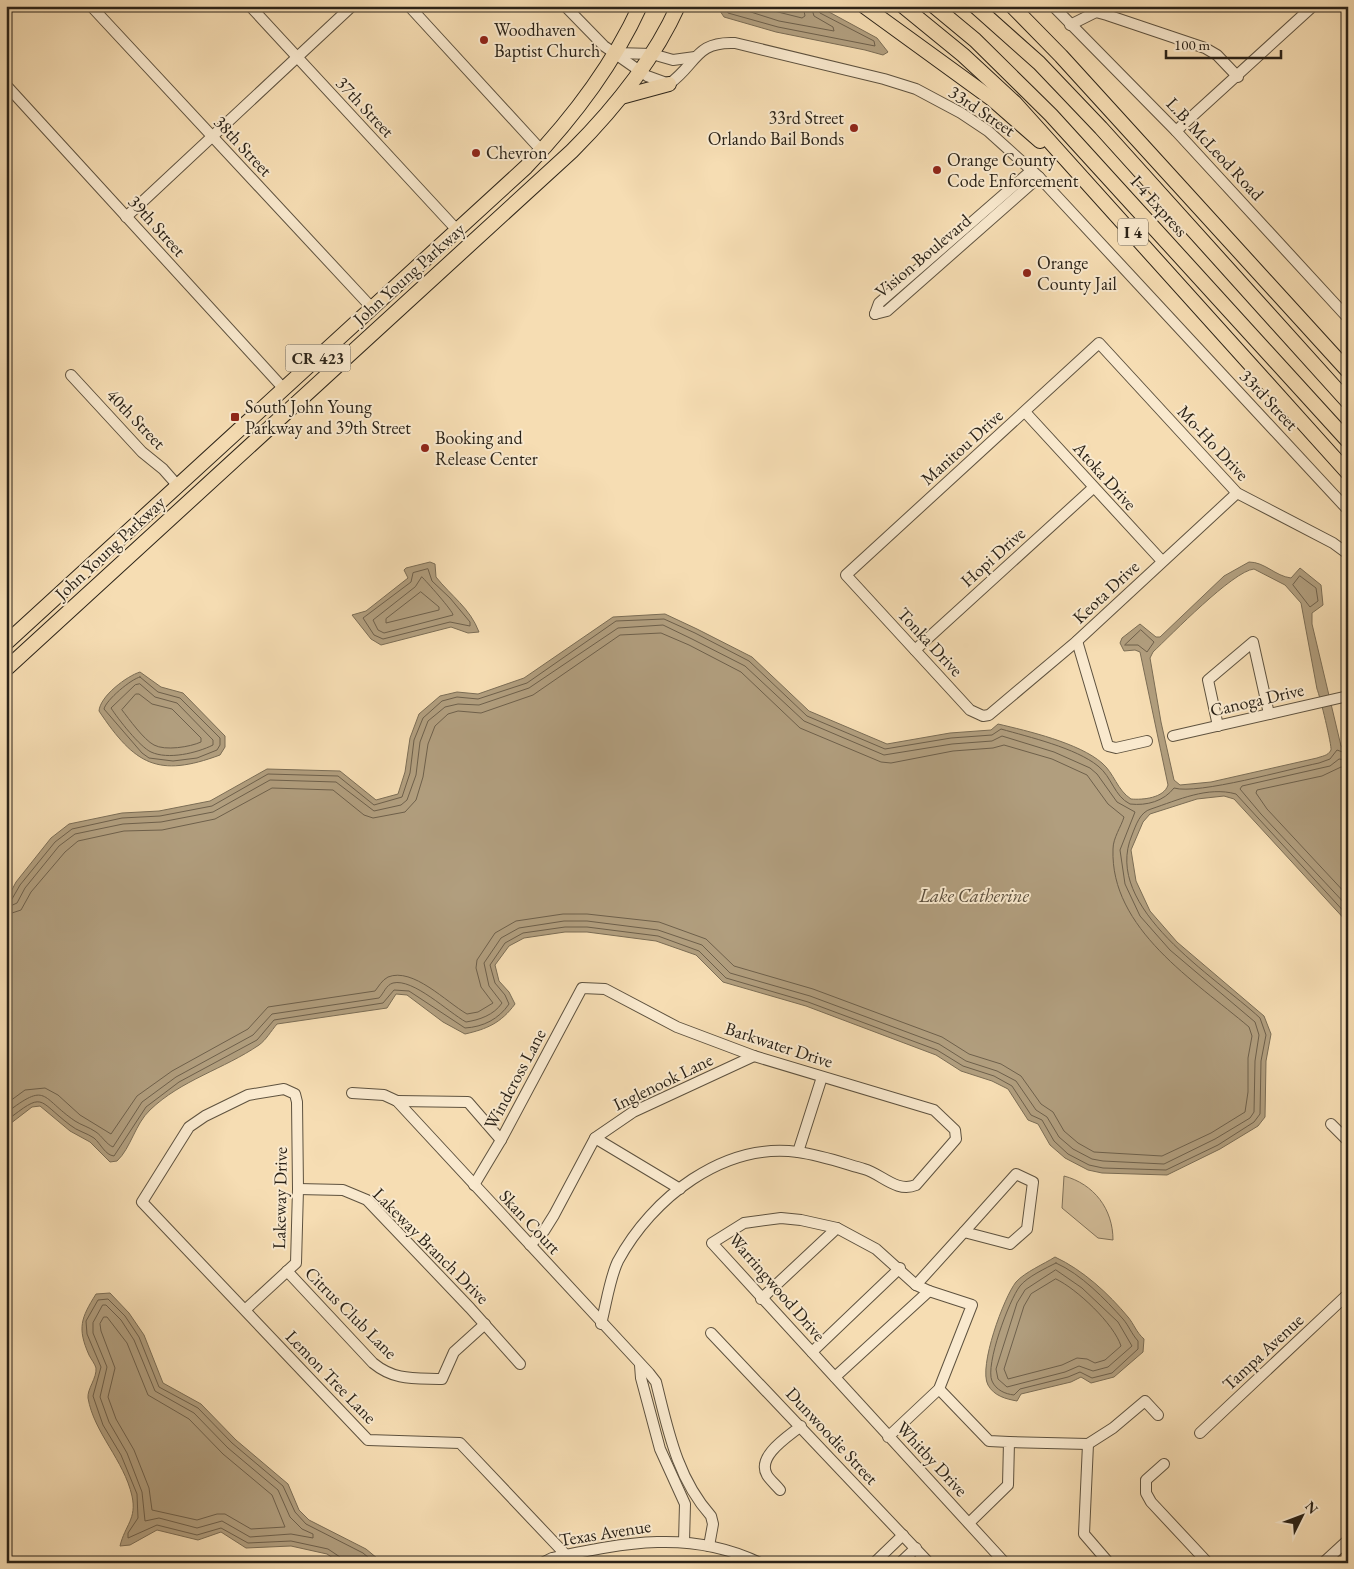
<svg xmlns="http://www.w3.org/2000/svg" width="1354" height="1569" viewBox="0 0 1354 1569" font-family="'EB Garamond',serif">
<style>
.green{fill:#d3bd99;stroke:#7f7058}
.water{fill:#b19e7e;stroke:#7b6d55;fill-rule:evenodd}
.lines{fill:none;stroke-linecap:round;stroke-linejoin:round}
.shore{stroke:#6e604b;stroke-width:1}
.minor-casing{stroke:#5e523f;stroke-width:12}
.highway-casing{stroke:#2b2318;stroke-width:16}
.minor{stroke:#f9e9ce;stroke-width:10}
.highway{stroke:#f6ddb3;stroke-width:14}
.poi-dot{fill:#8f2418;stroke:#f9e9ce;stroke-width:2}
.labels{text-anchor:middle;stroke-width:4;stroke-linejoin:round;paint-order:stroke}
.shield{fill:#f9e9ce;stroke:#695e4f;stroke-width:1}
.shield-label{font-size:16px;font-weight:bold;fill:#2b2318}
.poi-label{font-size:18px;fill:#2b2318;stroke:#f9e9ce;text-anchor:start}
.street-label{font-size:18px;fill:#2b2318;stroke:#f9e9ce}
.water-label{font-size:19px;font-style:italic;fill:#5a4e3c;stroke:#f9e9ce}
</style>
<rect width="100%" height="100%" fill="#f6ddb3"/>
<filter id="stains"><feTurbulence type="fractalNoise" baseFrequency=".004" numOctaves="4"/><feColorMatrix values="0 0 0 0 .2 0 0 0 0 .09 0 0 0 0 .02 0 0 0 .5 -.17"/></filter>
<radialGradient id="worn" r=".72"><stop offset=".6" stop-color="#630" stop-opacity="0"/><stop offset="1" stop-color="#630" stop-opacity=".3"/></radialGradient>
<!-- green -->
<path class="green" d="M1064,1176C1094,1184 1113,1209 1113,1240L1098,1238L1062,1208Z"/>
<!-- water -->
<g class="water">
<path d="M721,6H818L877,38L888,52L883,55L865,50L776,32L724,17L720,11Z"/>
<path d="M430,562L435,564L436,577C451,596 470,608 479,632L468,633L451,627L381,645L371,639L352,615L366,611L408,578L404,570L406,568Z"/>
<path d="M1249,562C1265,562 1275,576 1291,578L1300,568L1321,585L1323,605L1312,613V624L1341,746L1348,749V923L1234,799L1224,796L1197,799L1150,814L1143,822L1131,850L1136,881L1150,911L1177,942L1264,1016L1271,1034L1266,1061L1265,1117L1258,1126L1220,1149L1167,1175L1102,1173L1088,1170L1065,1158L1050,1145L1038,1124L1028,1120L1008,1089L992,1081L961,1071L936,1055L806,1006L723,982L696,955L656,941L587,932H565L524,938L509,946L495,965L499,981L509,992L515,1004C501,1023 487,1029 465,1034L443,1022L407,995L396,994L387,1008L277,1024C271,1031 266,1040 259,1045C224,1069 181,1080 150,1110C135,1124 131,1148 117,1161L110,1162L90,1142L70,1131L40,1106L32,1107L6,1127V901L16,882L51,838L69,824L122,813L159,811L210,801L267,769L340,771L376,800L398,794L405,772L410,738L419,714L440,696L457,692L478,694L524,678L613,617L665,614L697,629L752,657L809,711L887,744L950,733L991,730L998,724C1028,731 1079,743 1102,763C1114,773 1117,790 1131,799C1143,800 1164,798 1168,785L1140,652L1135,650L1124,651L1120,643L1122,638L1140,624L1156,637H1160L1224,576ZM1254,569L1285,585L1301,603L1317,689C1320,696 1332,746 1331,750C1328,756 1322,756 1317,758L1211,782L1180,785L1174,780L1161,722L1150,658L1153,652C1171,635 1233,571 1254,569Z"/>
<path d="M140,672L161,687L183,693L225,736V747L220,755C158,778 135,765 99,711C100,696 127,676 140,672Z"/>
<path d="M1055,1257C1083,1270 1109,1294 1128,1317C1134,1324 1136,1332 1144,1339L1143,1352L1114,1377L1091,1383L1081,1377L1071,1382L1021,1394L1017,1401C1006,1399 994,1396 988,1385C978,1367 1004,1297 1016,1282C1025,1272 1044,1264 1055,1257Z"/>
<path d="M110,1293L129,1313L144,1335L163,1383L201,1404L236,1440L288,1484L299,1510L309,1520L366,1549L383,1563H340L327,1554L291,1546L246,1548L221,1532L198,1540L157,1530L130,1545L120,1546C125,1525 137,1519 132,1496C124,1460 94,1433 88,1398C87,1389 97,1378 96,1368C95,1364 91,1359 89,1355C77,1328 81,1318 96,1294Z"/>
</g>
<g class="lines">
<!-- shore -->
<g class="shore">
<path d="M725,6L728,13L778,27L875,46L874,41L820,13L817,6"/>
<path d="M732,6L779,21L834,31L833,27L814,16L811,6"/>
<path d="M754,6L802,18L805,16L803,6"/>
<path d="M428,569L432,581L450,598L470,622V626L450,622L383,639L374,635L363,618L411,582L413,573Z"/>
<path d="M1300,576L1316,588L1318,601L1310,607L1293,585Z"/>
<path d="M422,577C426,581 453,611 453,615L384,633L378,630L373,620L415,587Z"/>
<path d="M421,592L439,607V610L386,623V619Z"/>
<path d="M1141,630L1154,642L1147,652L1138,645H1125Z"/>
<path d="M140,677L158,692L180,698L220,738V745L217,750L197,758L173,761L149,758L142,753L104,709C106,700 131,679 140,677Z"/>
<path d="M140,684L155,697L177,703L213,740V745C197,753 168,760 151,752C140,747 118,719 111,708L135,685Z"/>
<path d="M136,694H139L152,704L172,709L201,738V742C190,747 165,751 154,745C144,740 129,719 122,710Z"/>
<path d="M1348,760L1339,759L1330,766L1242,786L1240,789L1261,814L1348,907"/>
<path d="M1348,768L1341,767L1322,776L1257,790L1256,793L1267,809L1348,896"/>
<path d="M6,901L12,899L20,885L55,842L72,829L122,818L160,816L212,806L268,774L338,776L374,805L402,797L410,773L414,740L423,718L442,701L457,697L478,699L527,683L616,621L664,619L695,633L749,661L807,716L885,749L951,738L992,735L1001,729C1029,737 1076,748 1098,766C1112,777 1114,796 1130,804C1147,806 1164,801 1174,788C1198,795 1289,769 1319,763L1330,759L1337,750L1348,754"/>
<path d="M6,908L17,903L25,888L59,846L75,834L123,824L161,822L213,812L270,780L336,782L374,811L401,805L407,800L416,775L420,742L428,721L445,707L458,704L479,705L529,688L618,628L663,625L692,639L745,666L804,721L884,755L952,744L992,741L1002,736L1054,752L1090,768L1097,774L1117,802L1135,812L1120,850L1125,884L1140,916L1170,950L1255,1022L1259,1035L1255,1061L1254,1112L1250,1118L1215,1139L1164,1164L1103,1161L1092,1159L1073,1149L1059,1137L1047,1117L1036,1110L1016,1081L997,1071L966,1061L939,1044L810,996L730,973L702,945L658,930L587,921H564L519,928L501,938L484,963L489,986L502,1003C494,1015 479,1020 466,1022C448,1012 413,978 393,983C386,985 384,993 379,998L272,1014L253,1035L176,1077L142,1102L113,1147C106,1144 102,1136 96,1132C89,1127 81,1125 75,1121C40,1097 48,1081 6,1113"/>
<path d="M6,915L21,910L31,892L65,852L78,841L124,831L162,830L215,819L272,788L333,790L364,815L373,818L405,812L416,800L423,777L428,744L435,726L448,714L458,711L481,713L533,695L620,635L661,633L689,645L741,672L800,728L881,762L891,763L953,751L993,748L1004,745L1052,759L1087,775L1108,804L1124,817C1121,827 1113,838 1113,849C1110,929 1195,981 1249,1027L1252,1036L1248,1058V1092L1245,1112L1211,1133L1162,1156L1094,1152L1078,1143L1064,1131L1053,1112L1041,1104L1021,1076L1001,1064L969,1054L942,1037L813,989L734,966L706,939L659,922L587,914H563L516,921L495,933L477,960L476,968L481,987L493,1003L478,1012L467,1014C446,1002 413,967 388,977C382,980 379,986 375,991L268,1007L248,1029L172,1071L137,1096L111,1134L80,1115L58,1095L45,1088L25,1090L6,1104"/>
<path d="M6,1121C45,1091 36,1099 70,1125C77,1131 87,1133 94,1138C101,1144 105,1155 114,1156L146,1107L179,1082L257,1040L274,1020L383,1003L394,990L409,991L465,1028C483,1027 499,1019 509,1004L505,995L495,983L490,965L505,943L523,933L565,927H587L658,936L699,951L726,978L808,1002L937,1050L963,1066L994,1076L1012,1086L1031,1115L1042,1120L1054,1141L1068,1154L1089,1165L1103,1168L1166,1170L1218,1145L1254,1122L1260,1114L1261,1061L1266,1035L1260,1018C1216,977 1101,908 1132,835C1136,825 1140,812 1151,809C1178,800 1208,786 1236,794L1348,916"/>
<path d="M1056,1263C1081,1274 1105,1299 1123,1319C1129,1326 1131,1333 1138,1341V1349L1112,1373L1092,1378L1080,1372L1068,1377L1020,1389L1014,1395C1005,1394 996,1390 992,1381C985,1365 1009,1300 1020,1286C1027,1277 1046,1268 1056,1263Z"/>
<path d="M1056,1270L1082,1288L1118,1322L1132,1346L1108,1367L1093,1371L1079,1366L1065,1372L1007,1387L998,1379L996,1369L1017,1303L1025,1290Z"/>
<path d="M1056,1279C1077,1289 1114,1324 1121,1346L1105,1360L1095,1363L1087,1359L1077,1358L1062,1365L1008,1379L1004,1369L1024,1306L1031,1294Z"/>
<path d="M103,1305H106L121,1320L134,1340L155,1391L194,1413L228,1448L278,1490L290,1517L302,1529L313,1534V1538L291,1534L250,1537L222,1521L197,1528L159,1518L145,1521L142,1492L127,1453L109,1422L100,1397L107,1367L93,1333V1323Z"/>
<path d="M104,1317H107L127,1343L148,1395L189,1419L223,1454L272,1495L285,1527L251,1529L225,1514H217L197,1520L152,1510L149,1488L134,1450L116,1419L108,1397L115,1368L101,1331L100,1324Z"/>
<path d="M342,1563L340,1557L328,1549L291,1541L248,1543L221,1528L197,1535L157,1525L128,1538V1533L138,1518L137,1494L121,1455L103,1425L93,1396L101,1367L87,1334L86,1321L98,1300L108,1299L125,1316L139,1337L159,1387L198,1408L232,1443L283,1486L295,1512L306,1524L363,1553L375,1563"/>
</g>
<!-- minor casing -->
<g class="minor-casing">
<g id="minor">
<path d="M91,6L372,308"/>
<path d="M250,6L457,230"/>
<path d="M409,6L542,151"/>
<path d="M565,6L604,46L647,76L669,84C697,64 695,41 735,43L884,79L916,89L961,113L988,131L1039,177L1348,510"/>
<path d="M1053,6L1176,131L1348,318"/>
<path d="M6,10L11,6"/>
<path d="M1070,25L1096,12L1107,15L1205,48L1217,55L1238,77"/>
<path d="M616,53L652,54L673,60L695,57"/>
<path d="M6,85L284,389"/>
<path d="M1176,131L1313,6"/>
<path d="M126,217L352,6"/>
<path d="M875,314L887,311L1039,177"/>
<path d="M875,314L879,303L1032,170"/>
<path d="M71,375L142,452L163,469L178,486"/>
<path d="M1025,412L1162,561"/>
<path d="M1237,493L1077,641L989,715L983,716L970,710L846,575L1099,343L1237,493L1333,543L1348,554"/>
<path d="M1077,641L1108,746L1116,748L1147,741"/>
<path d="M915,650L1093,488"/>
<path d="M1218,726L1208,680L1253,642L1269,714"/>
<path d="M1173,736L1348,696"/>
<path d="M352,1093L384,1095L397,1101L649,1373L656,1382C668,1430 677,1478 711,1516L713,1524L709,1546"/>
<path d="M397,1101L468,1102L501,1140"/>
<path d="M1331,1124L1348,1141"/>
<path d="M595,1138L680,1189"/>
<path d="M798,1152L822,1077"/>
<path d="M1016,1174L1033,1182L1027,1229L1010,1244L964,1232Z"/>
<path d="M474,1185L501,1140L582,988L605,989L677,1027L754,1056L934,1110L955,1130L956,1139L916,1185C896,1193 882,1174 864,1169C843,1163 820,1155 798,1152C723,1142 652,1198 618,1261C610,1277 606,1305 601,1324"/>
<path d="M298,1189L343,1190L367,1200L470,1308L520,1364"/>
<path d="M530,1245L544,1231L554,1215L595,1138L633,1112L754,1056"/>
<path d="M287,1271L373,1363C395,1381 414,1378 442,1379L454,1352L485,1324"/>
<path d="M916,1285L964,1232"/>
<path d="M761,1299L837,1228"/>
<path d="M245,1310L296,1263L298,1189L297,1102L295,1094L284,1089L248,1095L205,1116L189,1127L142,1202L368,1440L460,1443L566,1555"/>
<path d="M711,1333L929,1563"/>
<path d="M812,1352L900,1268"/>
<path d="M640,1365L641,1378L660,1449L685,1504L684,1542"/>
<path d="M835,1377L929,1291"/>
<path d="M939,1389L989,1441L1009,1442L1008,1485L969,1523"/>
<path d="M1200,1433L1348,1294"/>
<path d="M888,1437L939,1389L972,1305L929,1291L916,1285L876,1249L837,1228L801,1220L781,1218L744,1223L712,1243L1005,1563"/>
<path d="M1009,1442L1088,1444L1113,1428L1145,1401L1158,1415"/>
<path d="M1088,1444L1084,1534L1109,1563"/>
<path d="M1164,1464L1146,1480V1493L1151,1502L1208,1563"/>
<path d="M780,1490C776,1485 770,1480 767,1475C756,1456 789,1436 801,1426"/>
<path d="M542,1563L552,1558C624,1543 690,1529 760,1563"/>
<path d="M874,1563L903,1535"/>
<path d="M900,1563L916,1548"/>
<path d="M1323,1563L1348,1540"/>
</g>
</g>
<!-- highway casing -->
<g class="highway-casing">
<g id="highway">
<path d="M864,6L992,99L1040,141"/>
<path d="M903,6L963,55L1015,103L1348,473"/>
<path d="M934,6L975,40L1051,115L1348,441"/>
<path d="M975,6L1039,63L1101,128L1348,402"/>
<path d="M1012,6L1061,56L1348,371"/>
<path d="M621,97L669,84"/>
<path d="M6,643L526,167C572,119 612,67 640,6"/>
<path d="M6,669L572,151C614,109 653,61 678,6"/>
</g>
</g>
<!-- minor -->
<use href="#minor" class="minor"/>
<!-- highway -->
<use href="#highway" class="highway"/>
</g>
<!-- markers -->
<g class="poi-dot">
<circle cx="484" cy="40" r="5"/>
<circle cx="854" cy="128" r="5"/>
<circle cx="476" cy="153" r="5"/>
<circle cx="937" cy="170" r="5"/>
<circle cx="1027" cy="273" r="5"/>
<rect x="230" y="412" width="10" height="10" rx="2.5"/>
<circle cx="425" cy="448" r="5"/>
</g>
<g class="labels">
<!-- shield labels -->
<g class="shield">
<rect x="1118" y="218.5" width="30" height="27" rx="4"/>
<rect x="285.5" y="344.5" width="65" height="27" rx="4"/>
</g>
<g class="shield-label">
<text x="1133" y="238">I 4</text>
<text x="318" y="364">CR 423</text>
</g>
<!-- poi labels -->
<g class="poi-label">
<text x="494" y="36">Woodhaven<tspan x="494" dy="21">Baptist Church</tspan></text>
<text x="844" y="124" text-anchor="end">33rd Street<tspan x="844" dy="21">Orlando Bail Bonds</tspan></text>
<text x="486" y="159">Chevron</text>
<text x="947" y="166">Orange County<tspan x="947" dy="21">Code Enforcement</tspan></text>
<text x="1037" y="269">Orange<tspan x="1037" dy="21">County Jail</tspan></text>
<text x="245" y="413">South John Young<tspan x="245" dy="21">Parkway and 39th Street</tspan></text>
<text x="435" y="444">Booking and<tspan x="435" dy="21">Release Center</tspan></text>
</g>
<!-- street labels -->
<g class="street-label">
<text transform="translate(365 107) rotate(47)" y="6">37th Street</text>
<text transform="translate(982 111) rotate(34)" y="6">33rd Street</text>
<text transform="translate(243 146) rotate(47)" y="6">38th Street</text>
<text transform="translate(1215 149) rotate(47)" y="6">L.B. McLeod Road</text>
<text transform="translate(1159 206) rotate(48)" y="6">I-4 Express</text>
<text transform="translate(157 226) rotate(48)" y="6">39th Street</text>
<text transform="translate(923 256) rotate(-40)" y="6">Vision Boulevard</text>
<text transform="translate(409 274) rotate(-42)" y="6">John Young Parkway</text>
<text transform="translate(1269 400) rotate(47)" y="6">33rd Street</text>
<text transform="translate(136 419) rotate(46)" y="6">40th Street</text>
<text transform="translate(1213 443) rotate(47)" y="6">Mo-Ho Drive</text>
<text transform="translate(962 447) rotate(-42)" y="6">Manitou Drive</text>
<text transform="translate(1105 476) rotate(48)" y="6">Atoka Drive</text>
<text transform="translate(110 548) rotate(-43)" y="6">John Young Parkway</text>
<text transform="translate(993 557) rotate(-42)" y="6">Hopi Drive</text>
<text transform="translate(1106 592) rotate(-43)" y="6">Keota Drive</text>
<text transform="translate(930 642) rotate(47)" y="6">Tonka Drive</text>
<text transform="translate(1257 700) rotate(-13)" y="6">Canoga Drive</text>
<text transform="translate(779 1045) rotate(18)" y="6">Barkwater Drive</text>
<text transform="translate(515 1079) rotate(-62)" y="6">Windcross Lane</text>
<text transform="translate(663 1082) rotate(-26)" y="6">Inglenook Lane</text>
<text transform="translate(280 1198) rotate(-89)" y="6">Lakeway Drive</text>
<text transform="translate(530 1222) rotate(47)" y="6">Skan Court</text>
<text transform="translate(431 1246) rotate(45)" y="6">Lakeway Branch Drive</text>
<text transform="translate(777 1287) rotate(49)" y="6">Warringwood Drive</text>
<text transform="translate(351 1313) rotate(45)" y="6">Citrus Club Lane</text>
<text transform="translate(1263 1352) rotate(-43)" y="6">Tampa Avenue</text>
<text transform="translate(331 1377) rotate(46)" y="6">Lemon Tree Lane</text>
<text transform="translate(832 1436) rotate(47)" y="6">Dunwoodie Street</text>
<text transform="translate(932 1459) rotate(47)" y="6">Whitby Drive</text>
<text transform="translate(605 1533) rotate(-9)" y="6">Texas Avenue</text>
</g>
<!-- water labels -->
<g class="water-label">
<text x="974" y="902">Lake Catherine</text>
</g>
</g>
<!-- margin -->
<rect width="1354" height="1569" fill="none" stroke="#f6ddb3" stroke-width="25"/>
<rect x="8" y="8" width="1339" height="1554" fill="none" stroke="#2b2318" stroke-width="2.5"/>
<rect x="12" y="12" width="1329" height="1544" fill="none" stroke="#2b2318"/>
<!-- north arrow -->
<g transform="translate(1302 1516) rotate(48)" stroke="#f9e9ce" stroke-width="4" paint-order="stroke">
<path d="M0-4L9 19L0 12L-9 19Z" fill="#2b2318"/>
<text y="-8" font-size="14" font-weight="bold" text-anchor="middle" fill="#2b2318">N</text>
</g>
<!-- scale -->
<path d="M1166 50v8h115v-8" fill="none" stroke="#2b2318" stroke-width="2.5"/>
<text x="1174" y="50" font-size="15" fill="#2b2318" stroke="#f9e9ce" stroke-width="4" paint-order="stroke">100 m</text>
<rect width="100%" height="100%" filter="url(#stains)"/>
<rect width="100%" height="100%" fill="url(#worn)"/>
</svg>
